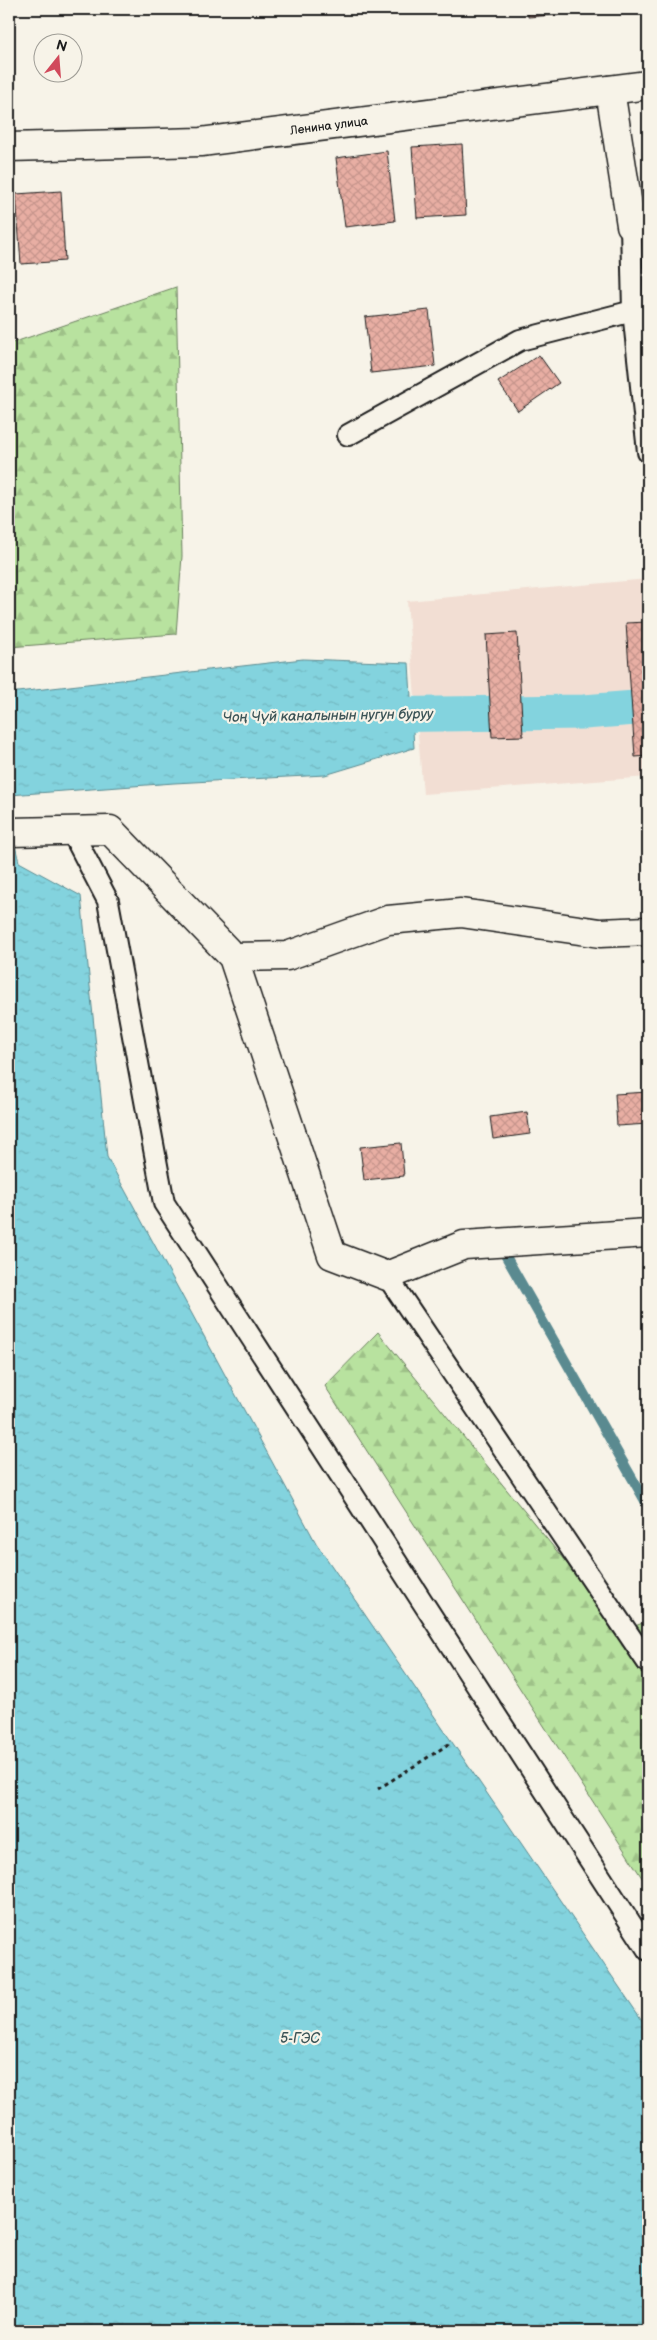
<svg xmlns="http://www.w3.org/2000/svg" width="657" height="2340" viewBox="0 0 657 2340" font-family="'Balsamiq Sans',sans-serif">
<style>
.built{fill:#f2ded3}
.forest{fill:url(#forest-firs);stroke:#6a7f5e}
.water{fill:url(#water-ripples);stroke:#5a8a90}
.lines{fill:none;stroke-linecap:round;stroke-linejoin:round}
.stream{stroke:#5a8a90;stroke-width:10}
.canal{stroke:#83d3de;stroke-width:35}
.building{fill:url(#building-cross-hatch);stroke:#1c1c1c}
.service-casing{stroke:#1c1c1c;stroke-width:24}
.minor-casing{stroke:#1c1c1c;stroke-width:31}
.path{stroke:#1c1c1c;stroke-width:3;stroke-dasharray:4 4;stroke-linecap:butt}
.service{stroke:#f7f3e8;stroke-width:20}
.minor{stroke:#f7f3e8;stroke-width:28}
.labels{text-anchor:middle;stroke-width:4.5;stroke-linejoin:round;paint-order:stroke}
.street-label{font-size:12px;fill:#1c1c1c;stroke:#f7f3e8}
.water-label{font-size:14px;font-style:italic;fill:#3b5356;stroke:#f7f3e8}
</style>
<defs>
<pattern id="forest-firs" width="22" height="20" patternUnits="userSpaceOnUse" patternTransform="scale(1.25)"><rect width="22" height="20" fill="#b8e29f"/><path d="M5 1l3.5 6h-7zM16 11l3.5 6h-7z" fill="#9ec188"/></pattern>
<pattern id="water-ripples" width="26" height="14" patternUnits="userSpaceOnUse" patternTransform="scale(1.25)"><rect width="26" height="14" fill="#83d3de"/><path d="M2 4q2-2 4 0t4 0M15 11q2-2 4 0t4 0" fill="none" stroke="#71b5be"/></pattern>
<pattern id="building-cross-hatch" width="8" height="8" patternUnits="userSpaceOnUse" patternTransform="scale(1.25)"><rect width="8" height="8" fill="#e8aea3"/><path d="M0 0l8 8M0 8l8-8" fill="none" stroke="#c6958c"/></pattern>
</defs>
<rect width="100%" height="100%" fill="#f7f3e8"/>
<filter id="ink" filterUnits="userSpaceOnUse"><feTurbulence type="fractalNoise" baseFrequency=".02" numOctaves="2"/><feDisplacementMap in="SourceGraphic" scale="10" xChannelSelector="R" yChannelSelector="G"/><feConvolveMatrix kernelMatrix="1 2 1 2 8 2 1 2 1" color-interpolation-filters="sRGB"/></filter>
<g filter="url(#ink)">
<!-- built -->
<path class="built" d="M648,579V777L423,794L407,601Z"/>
<!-- forest -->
<g class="forest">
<path d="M176,287L182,556L176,634L9,647V344Z"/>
<path d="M378,1332L622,1631L648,1621V1887L325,1386Z"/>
</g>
<!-- water -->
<g class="water">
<path d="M303,659L409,663L414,748L325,775L174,783L9,795V693Z"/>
<path d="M9,821L19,862L81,896L107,1157L316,1543L648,2029V2331H9Z"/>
</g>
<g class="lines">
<!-- stream -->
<path class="stream" d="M500,1246L648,1506"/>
<!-- canal -->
<path class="canal" d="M364,715L584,712L648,707"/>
</g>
<!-- building -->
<g class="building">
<path d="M528,9H577V13L528,17Z"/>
<path d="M462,144L466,215L417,218L412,147Z"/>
<path d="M387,151L395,221L345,227L336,158Z"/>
<path d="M61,191L65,261L21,264L16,194Z"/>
<path d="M429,310L435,366L371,373L365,317Z"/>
<path d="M539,355L559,383L518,411L498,382Z"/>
<path d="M648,622V756L635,757L626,623Z"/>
<path d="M517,633L523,736L492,737L486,635Z"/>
<path d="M648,1092V1124L617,1126L615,1094Z"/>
<path d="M527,1112L530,1134L493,1139L490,1117Z"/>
<path d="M401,1143L404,1176L364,1180L360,1147Z"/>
</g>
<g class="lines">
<!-- service casing -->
<g class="service-casing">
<g id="service">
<path d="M631,225L633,311L648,452"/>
<path d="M348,435L520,340L633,311"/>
<path d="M71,830L108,901L164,1203L648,1950"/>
<path d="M387,1276L648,1663"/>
</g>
</g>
<!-- minor casing -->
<g class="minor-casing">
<g id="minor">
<path d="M610,90L631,225H648"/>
<path id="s1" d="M9,147L201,142L648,85"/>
<path d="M9,832L110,830L233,957L332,1255L387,1276L464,1245L648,1233"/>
<path d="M233,957L287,956L388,920L461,913L600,933L648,931"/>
</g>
</g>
<!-- path -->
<path class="path" d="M378,1789L452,1742"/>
<!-- service -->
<use href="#service" class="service"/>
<!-- minor -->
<use href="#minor" class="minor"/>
</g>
</g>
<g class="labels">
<!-- street labels -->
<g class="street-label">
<text dy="4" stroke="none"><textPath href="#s1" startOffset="321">Ленина улица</textPath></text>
</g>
<!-- water labels -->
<g class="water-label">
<text transform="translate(328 715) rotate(-1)" y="5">Чоң Чүй каналынын нугун буруу</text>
<text x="300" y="2043">5-ГЭС</text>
</g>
</g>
<!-- margin -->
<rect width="657" height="2340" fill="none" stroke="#f7f3e8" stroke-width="30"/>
<rect x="15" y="15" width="627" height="2310" fill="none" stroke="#1c1c1c" stroke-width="2" filter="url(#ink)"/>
<!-- north arrow -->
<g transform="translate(58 58) rotate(17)"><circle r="24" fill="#f7f3e8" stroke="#9f9d96"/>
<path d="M0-4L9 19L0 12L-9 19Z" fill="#d1495b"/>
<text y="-8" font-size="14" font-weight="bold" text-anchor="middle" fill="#1c1c1c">N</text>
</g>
</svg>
